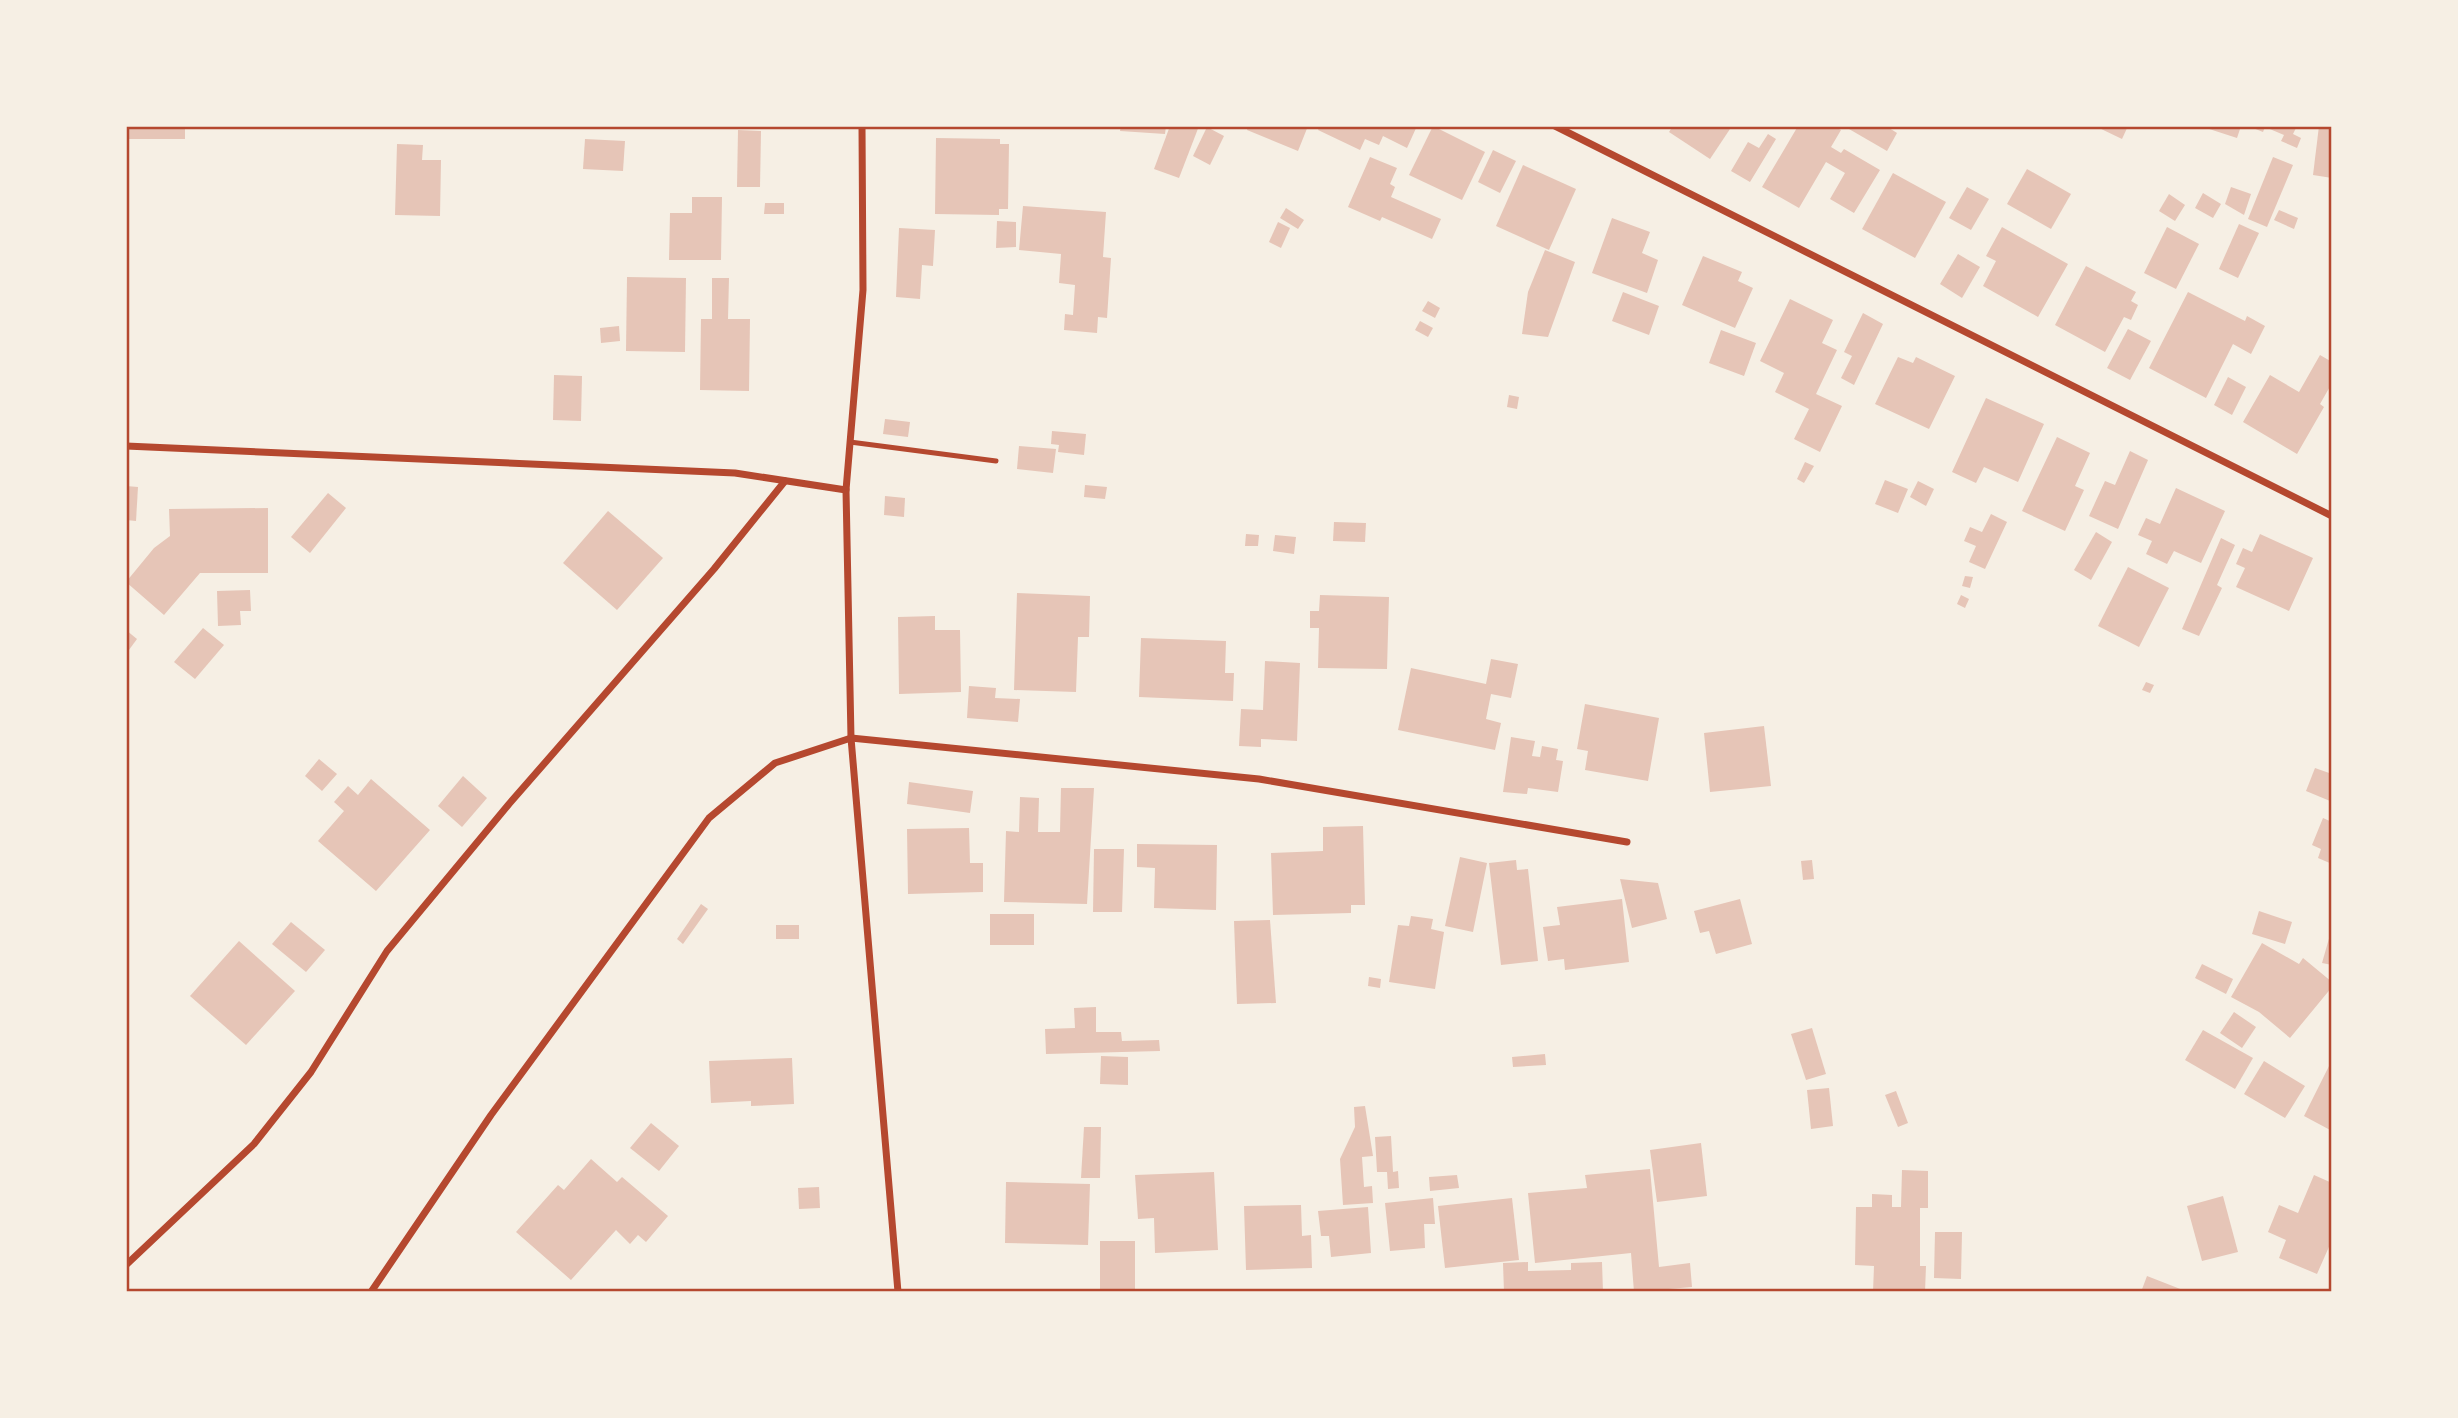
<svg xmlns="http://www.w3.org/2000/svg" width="2458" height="1418" viewBox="0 0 2458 1418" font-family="'Noto Serif',serif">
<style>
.building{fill:#e6c5b7}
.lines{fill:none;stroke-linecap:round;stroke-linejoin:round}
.service{stroke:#b5482f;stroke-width:5}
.minor{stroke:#b5482f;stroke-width:7}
.neatline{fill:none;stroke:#b5482f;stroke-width:2.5}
</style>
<rect width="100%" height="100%" fill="#f6efe4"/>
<!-- building -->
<g class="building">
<rect x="126" y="126" width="59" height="13"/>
<path d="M1121,126H1166L1165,134L1120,131Z"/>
<path d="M1170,126H1199L1179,178L1154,169Z"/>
<path d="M1248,126H1308L1298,151L1247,130Z"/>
<path d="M1320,126H1417L1407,148L1383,136L1379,145L1365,139L1360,150L1318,130Z"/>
<path d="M1433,126L1485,152L1462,200L1409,175Z"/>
<path d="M1673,126H1732L1710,159L1669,132Z"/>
<path d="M1798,126H1834L1841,130L1831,147L1841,153L1844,149L1880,170L1854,213L1830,199L1845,173L1826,162L1799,208L1762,187Z"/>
<path d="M1851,126H1886L1897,133L1887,151L1849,129Z"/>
<path d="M2095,126H2128L2122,139Z"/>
<path d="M2200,126H2241L2237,138Z"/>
<path d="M2248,126H2297L2293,134L2301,138L2297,148L2281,141L2284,135L2265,127L2263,132Z"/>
<path d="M2319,126H2332V178L2313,175Z"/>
<path d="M1207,127L1224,136L1210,165L1193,156Z"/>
<path d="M738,130L761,131L760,187H737Z"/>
<path d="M1768,134L1776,139L1750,182L1731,171L1748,142L1759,148Z"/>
<path d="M936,138L1000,139V144H1009L1008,209H999V215L935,214Z"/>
<path d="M585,139L625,141L623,171L583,169Z"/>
<path d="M397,144L423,145L422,160H441L440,216L395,215Z"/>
<path d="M1493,150L1516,161L1500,193L1478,182Z"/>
<path d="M1370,157L1397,168L1390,184L1395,187L1391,197L1441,219L1432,239L1382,217L1380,221L1348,207Z"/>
<path d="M2273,157L2293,165L2267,227L2248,219Z"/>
<path d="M1523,165L1576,189L1549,250L1496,226Z"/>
<path d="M2027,169L2071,194L2051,229L2007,204Z"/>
<path d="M1893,173L1946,202L1915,258L1862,229Z"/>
<path d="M1967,187L1989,199L1971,230L1949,218Z"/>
<path d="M2231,187L2251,194L2244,215L2225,204Z"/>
<path d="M2203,193L2221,204L2213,218L2195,208Z"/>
<path d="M2169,194L2185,205L2175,221L2159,211Z"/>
<path d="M692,197H722L721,260H669L670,213H692Z"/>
<path d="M765,203H784V214H764Z"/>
<path d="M1023,206L1106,212L1103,257L1111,258L1107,318L1098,317L1097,333L1064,330L1065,314L1073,315L1075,285L1059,283L1061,254L1019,250Z"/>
<path d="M1286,208L1304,220L1298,229L1280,218Z"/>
<path d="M2279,210L2298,218L2294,229L2274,220Z"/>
<path d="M1612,218L1650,232L1642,253L1658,260L1647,293L1592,273Z"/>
<path d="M997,221L1016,222V247L996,248Z"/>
<path d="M1278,222L1290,228L1281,248L1269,242Z"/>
<path d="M2239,224L2259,233L2238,278L2219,269Z"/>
<path d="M2002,227L2068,264L2038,317L1983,286L1996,261L1986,256Z"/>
<path d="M2167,227L2199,244L2176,289L2144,273Z"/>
<path d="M899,228L935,230L933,266L922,265L920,299L896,297Z"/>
<path d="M1545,250L1575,262L1548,337L1522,334L1528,292Z"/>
<path d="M1958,254L1980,267L1962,298L1940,284Z"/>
<path d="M1703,256L1742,272L1738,281L1753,288L1735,328L1682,305Z"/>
<path d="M2086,266L2136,292L2131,301L2138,305L2131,320L2124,317L2105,352L2055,325Z"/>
<path d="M627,277L686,278L685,352L626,351Z"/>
<path d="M712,278H729L728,319H750L749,391L700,390L701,319H712Z"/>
<path d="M1623,292L1659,306L1649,335L1612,321Z"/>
<path d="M2188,292L2245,321L2247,316L2265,326L2251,354L2233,344L2206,398L2149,368Z"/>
<path d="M1790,299L1833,320L1822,343L1837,350L1816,394L1842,406L1820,452L1794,439L1809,409L1775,392L1784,373L1760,361Z"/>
<path d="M1428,301L1440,308L1435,318L1422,311Z"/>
<path d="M1863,313L1883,324L1854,385L1841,378L1852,356L1844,352Z"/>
<path d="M1420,321L1433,328L1428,337L1415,330Z"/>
<path d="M619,326L620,341L601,343L600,328Z"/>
<path d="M2128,329L2151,341L2130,380L2107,368Z"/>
<path d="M1721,330L1756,343L1744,376L1709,363Z"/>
<path d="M2320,355L2332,362V383L2320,404L2324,407L2297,454L2243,422L2270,375L2299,392Z"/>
<path d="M1898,357L1913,363L1916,357L1955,376L1929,429L1875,404Z"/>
<path d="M554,375L582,376L581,421L553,420Z"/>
<path d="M2228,377L2246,387L2232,415L2214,405Z"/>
<path d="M1509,395L1519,397L1517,409L1507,407Z"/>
<path d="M1986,398L2044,424L2018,482L1984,467L1976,483L1952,472Z"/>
<path d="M885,419L910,422L908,437L883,434Z"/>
<path d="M1052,431L1086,434L1084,455L1058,452L1059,445L1051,444Z"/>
<path d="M2057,437L2090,453L2075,486L2084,490L2065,531L2022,511Z"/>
<path d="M1019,446L1056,449L1053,473L1017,469Z"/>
<path d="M2130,451L2148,460L2118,529L2089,516L2105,481L2115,485Z"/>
<path d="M1805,462L1814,466L1804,483L1797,479Z"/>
<path d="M1885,480L1908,489L1898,513L1875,504Z"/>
<path d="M1918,481L1934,489L1926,506L1910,497Z"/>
<path d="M1085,485L1107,487L1105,499L1084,497Z"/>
<path d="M126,486L138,487L136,521L126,520Z"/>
<path d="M2176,488L2225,511L2201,563L2174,551L2167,564L2146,554L2152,541L2138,535L2146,518L2160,524Z"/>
<path d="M328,493L346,508L310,553L291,537Z"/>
<path d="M885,496L905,498L904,517L884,515Z"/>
<path d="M268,508V573H200L164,615L126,582L154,548L170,536L169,509Z"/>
<path d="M608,511L663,558L617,610L563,563Z"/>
<path d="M1991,514L2007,522L1985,569L1969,562L1976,546L1964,541L1970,527L1982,532Z"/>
<path d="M1334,522L1366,523L1365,542L1333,541Z"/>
<path d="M2096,532L2112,542L2091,580L2074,570Z"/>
<path d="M1246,534L1259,535L1258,546H1245Z"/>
<path d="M2260,534L2313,558L2289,611L2236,587L2245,568L2236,564L2243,548L2252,552Z"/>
<path d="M1275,535L1296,537L1294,554L1273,551Z"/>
<path d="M2221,538L2235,545L2217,585L2222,588L2199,636L2182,629Z"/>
<path d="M2128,567L2169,588L2139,647L2098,626Z"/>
<path d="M1965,576L1973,577L1970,588L1962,586Z"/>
<path d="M250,590L251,611H240L241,625L218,626L217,591Z"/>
<path d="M1017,593L1090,596L1089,637H1078L1076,692L1014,690Z"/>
<path d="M1320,595L1389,597L1387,669L1318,668L1319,628H1310V611H1319Z"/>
<path d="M1961,595L1969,599L1965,608L1957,604Z"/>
<path d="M935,616V630H960L961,692L899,694L898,617Z"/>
<path d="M203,628L224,645L195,679L174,662Z"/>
<path d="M126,630L137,639L126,654Z"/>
<path d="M1141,638L1226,641L1225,673H1234L1233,701L1139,697Z"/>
<path d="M1491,659L1518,664L1511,698L1491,694L1486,719L1501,723L1495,750L1398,730L1411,668L1486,684Z"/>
<path d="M1265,661L1300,663L1297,741L1261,739V747L1239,746L1241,709L1263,710Z"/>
<path d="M2146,682L2154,685L2150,693L2142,690Z"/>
<path d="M969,686L996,688L995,698L1020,699L1018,722L967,718Z"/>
<path d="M1585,704L1659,718L1648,781L1585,770L1588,751L1577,749Z"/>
<path d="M1764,726L1771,786L1710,792L1704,733Z"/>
<path d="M1511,737L1535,741L1532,756L1540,757L1542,746L1558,749L1556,760L1563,761L1558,792L1528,788L1527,794L1503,792Z"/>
<path d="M319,759L337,774L322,791L305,776Z"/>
<path d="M2315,768L2332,774L2330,801L2306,791Z"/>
<path d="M463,776L487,798L462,827L438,806Z"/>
<path d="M371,779L430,830L376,891L318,841L344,811L334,802L348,786L358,795Z"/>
<path d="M909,782L973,791L970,813L907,804Z"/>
<path d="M1061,788H1094L1087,904L1004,902L1006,831L1019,832L1020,797L1039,798L1038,832H1060Z"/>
<path d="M2323,818L2332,822V864L2318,858L2321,849L2312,845Z"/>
<path d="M1363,826L1365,905H1351V913L1273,915L1271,853L1323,851V827Z"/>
<path d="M969,828L970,863H983V892L908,894L907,829Z"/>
<path d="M1137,844L1217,845L1216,910L1154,908L1155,868L1137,867Z"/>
<path d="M1094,849H1124L1122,912H1093Z"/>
<path d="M1460,857L1487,863L1473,932L1445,926Z"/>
<path d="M1516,860L1517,870L1528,869L1538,961L1501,965L1489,863Z"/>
<path d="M1812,860L1814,879L1803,880L1801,861Z"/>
<path d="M1620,879L1658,883L1667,919L1632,928Z"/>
<path d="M1622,899L1629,962L1565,970L1564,959L1548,961L1543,927L1560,925L1557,907Z"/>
<path d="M1740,899L1752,944L1716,954L1709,931L1700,933L1694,911Z"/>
<path d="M701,904L708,909L683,944L677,939Z"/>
<path d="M2259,911L2292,922L2285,944L2252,934Z"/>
<rect x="990" y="914" width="44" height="31"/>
<path d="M1411,916L1433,919L1431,929L1444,932L1435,989L1389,982L1398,925L1409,926Z"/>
<path d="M1270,920L1276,1003L1237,1004L1234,921Z"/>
<path d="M291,922L325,950L306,972L272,944Z"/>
<rect x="776" y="925" width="23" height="14"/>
<path d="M2332,928V965L2322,963Z"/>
<path d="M239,941L295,991L246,1045L190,996Z"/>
<path d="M2262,943L2299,964L2303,958L2332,982V987L2290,1038L2259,1012L2231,997Z"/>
<path d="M2202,964L2233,979L2226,994L2195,978Z"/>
<path d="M1369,977L1381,979L1380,988L1368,986Z"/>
<path d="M1096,1007V1032H1121L1122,1041L1159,1040L1160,1051L1046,1054L1045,1029L1075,1028L1074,1008Z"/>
<path d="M2234,1012L2256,1027L2242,1048L2220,1033Z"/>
<path d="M1812,1028L1826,1074L1806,1080L1791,1034Z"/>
<path d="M2203,1030L2253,1058L2235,1089L2185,1060Z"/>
<path d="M1545,1054L1546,1065L1513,1067L1512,1057Z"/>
<path d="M1101,1056L1128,1057V1085L1100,1084Z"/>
<path d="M792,1058L794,1104L751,1106V1101L711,1103L709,1061Z"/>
<path d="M2332,1060V1131L2304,1116Z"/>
<path d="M2264,1061L2305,1086L2285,1118L2244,1094Z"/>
<path d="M1829,1088L1833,1126L1811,1129L1807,1090Z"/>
<path d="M1896,1091L1908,1123L1898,1127L1885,1095Z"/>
<path d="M1365,1106L1373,1156L1362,1157L1364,1187L1372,1186L1373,1203L1343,1205L1340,1159L1355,1127L1354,1107Z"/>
<path d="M651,1123L679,1146L659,1171L630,1148Z"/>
<path d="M1084,1127H1101L1100,1178H1081Z"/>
<path d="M1391,1136L1393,1172L1398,1171L1399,1188L1388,1189L1387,1172H1377L1375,1137Z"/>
<path d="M1701,1143L1707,1196L1657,1202L1650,1150Z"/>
<path d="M591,1159L617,1182L622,1177L668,1216L646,1242L638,1235L630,1244L616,1230L571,1280L516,1232L558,1185L564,1190Z"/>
<path d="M1650,1169L1659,1267L1690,1263L1692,1287L1634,1292L1631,1253L1535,1263L1528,1193L1587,1188L1585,1175Z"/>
<path d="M1902,1170L1928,1171V1208H1920V1266H1926L1925,1292H1873L1874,1266L1855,1265L1856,1207H1872V1194L1892,1195V1207H1901Z"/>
<path d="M1214,1172L1218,1250L1155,1253L1154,1218L1138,1219L1135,1175Z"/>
<path d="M1457,1175L1459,1188L1430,1191L1429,1177Z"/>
<path d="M2314,1175L2332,1183V1240L2317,1274L2279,1258L2286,1240L2268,1232L2279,1205L2298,1213Z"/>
<path d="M1006,1182L1090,1184L1088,1245L1005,1243Z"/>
<path d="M819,1187L820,1208L799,1209L798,1188Z"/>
<path d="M2223,1196L2238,1252L2202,1261L2187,1206Z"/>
<path d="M1433,1198L1435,1224H1424L1425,1248L1390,1251L1385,1203Z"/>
<path d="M1512,1198L1519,1260L1445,1268L1438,1206Z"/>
<path d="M1301,1205L1302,1236L1311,1235L1312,1268L1246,1270L1244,1206Z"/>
<path d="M1368,1207L1371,1253L1331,1257L1329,1236H1321L1318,1211Z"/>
<path d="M1935,1232H1962L1961,1279L1934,1278Z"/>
<rect x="1100" y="1241" width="35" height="49"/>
<path d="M1528,1262V1271L1571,1270V1263L1602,1262L1603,1292H1504L1503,1263Z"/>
<path d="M2147,1276L2188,1292H2141Z"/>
</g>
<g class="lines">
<!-- service -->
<path class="service" d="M850,442L996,461"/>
<!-- minor -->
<g class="minor">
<path d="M862,126L863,290L846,490L851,738L898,1292"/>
<path d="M1555,126L2332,516"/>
<path d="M126,446L735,473L846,490"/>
<path d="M126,1265L254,1144L311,1072L387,951L509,804L714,569L785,481"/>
<path d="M371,1292L491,1115L709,818L775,763L851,738L1259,779L1627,842"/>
</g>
</g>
<!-- border -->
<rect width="2458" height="1418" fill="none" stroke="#f6efe4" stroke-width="256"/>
<rect x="128" y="128" width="2202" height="1162" class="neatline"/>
</svg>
